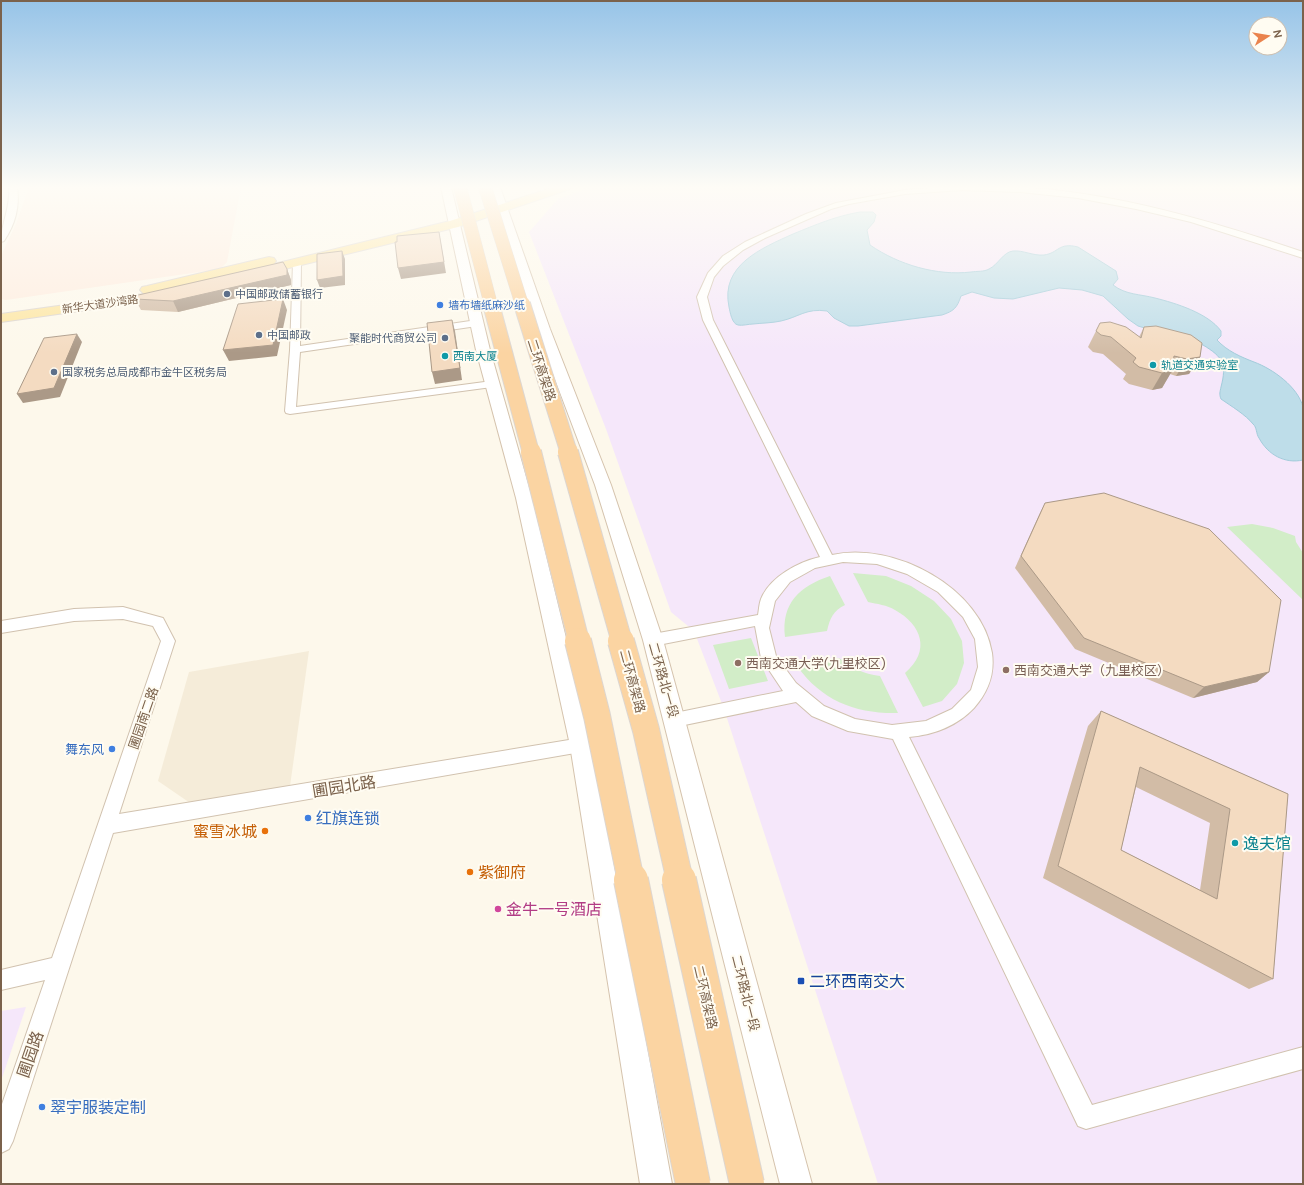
<svg xmlns="http://www.w3.org/2000/svg" width="1304" height="1185" viewBox="0 0 1304 1185" font-family="'DM Sans','Noto Sans SC',sans-serif">
<style>
.residential{fill:#f5ecd9}
.commercial{fill:#feecdf}
.education{fill:#f5e7fa}
.green{fill:#d2edc8}
.water{fill:#bedde9;stroke:#a3ccdb}
.lines{fill:none;stroke-linecap:round;stroke-linejoin:round}
.minor-casing{stroke:#d1c2af;stroke-width:2}
.tertiary-casing{stroke:#d1c2af;stroke-width:2}
.secondary-casing{stroke:#d5c3ad;stroke-width:2}
.primary-casing{stroke:#ddd6d0;stroke-width:2}
.minor{fill:#fff;fill-rule:evenodd}
.tertiary{fill:#fff;fill-rule:evenodd}
.secondary{fill:#fff;fill-rule:evenodd}
.primary{fill:#fde6a3;fill-rule:evenodd}
.trunk-bridge-far4-casing{stroke:#ddd6d0;stroke-width:14;stroke-linecap:butt}
.trunk-bridge-far3-casing{stroke:#ddd6d0;stroke-width:18;stroke-linecap:butt}
.trunk-bridge-far2-casing{stroke:#ddd6d0;stroke-width:22;stroke-linecap:butt}
.trunk-bridge-far1-casing{stroke:#ddd6d0;stroke-width:28;stroke-linecap:butt}
.trunk-bridge-casing{stroke:#ddd6d0;stroke-width:36;stroke-linecap:butt}
.trunk-bridge-far4{stroke:#fbd4a2;stroke-width:13}
.trunk-bridge-far3{stroke:#fbd4a2;stroke-width:16}
.trunk-bridge-far2{stroke:#fbd4a2;stroke-width:20}
.trunk-bridge-far1{stroke:#fbd4a2;stroke-width:26}
.trunk-bridge{stroke:#fbd4a2;stroke-width:34}
.wall{fill:#d2bca6;fill-rule:evenodd}
.shaded-wall{fill:#ab9987}
.building{fill:#f4dbc1;stroke:#ab9987;fill-rule:evenodd}
.service-dot{fill:#5c6f8a;stroke:#fffcf2;stroke-width:1.5}
.shop-dot{fill:#3f7fe0;stroke:#fffcf2;stroke-width:1.5}
.culture-dot{fill:#0f9aa8;stroke:#fffcf2;stroke-width:1.5}
.education-dot{fill:#8d6e63;stroke:#fffcf2;stroke-width:1.5}
.food-dot{fill:#e8710a;stroke:#fffcf2;stroke-width:1.5}
.hotel-dot{fill:#d1479c;stroke:#fffcf2;stroke-width:1.5}
.transit-dot{fill:#1a4fb4;stroke:#fffcf2;stroke-width:1.5}
.labels{text-anchor:middle;stroke-width:4;stroke-linejoin:round;paint-order:stroke}
.far-service-label{font-size:11px;fill:#4e5e75;stroke:#fffcf2;text-anchor:start}
.far-street-label{font-size:11px;fill:#7b624c;stroke:#fffcf2}
.far-shop-label{font-size:11px;fill:#366cbe;stroke:#fffcf2;text-anchor:start}
.far-culture-label{font-size:11px;fill:#0d838f;stroke:#fffcf2;text-anchor:start}
.street-label{font-size:13px;fill:#7b624c;stroke:#fffcf2}
.education-label{font-size:13px;fill:#785e54;stroke:#fffcf2;text-anchor:start}
.shop-label{font-size:13px;fill:#366cbe;stroke:#fffcf2;text-anchor:end}
.near-street-label{font-size:16px;fill:#7b624c;stroke:#fffcf2}
.near-shop-label{font-size:16px;fill:#366cbe;stroke:#fffcf2;text-anchor:start}
.near-food-label{font-size:16px;fill:#c56008;stroke:#fffcf2;text-anchor:end}
.near-culture-label{font-size:16px;fill:#0d838f;stroke:#fffcf2;text-anchor:start}
.near-hotel-label{font-size:16px;fill:#b23c85;stroke:#fffcf2;text-anchor:start}
.near-transit-label{font-size:16px;fill:#164399;stroke:#fffcf2;text-anchor:start}
</style>
<rect width="100%" height="100%" fill="#fdf8eb"/>
<!-- residential -->
<path class="residential" d="M309,651L290,786L193,805L158,781L189,672Z"/>
<!-- commercial -->
<path class="commercial" d="M29,187H241L227,262L220,269L6,300L1,299V256L16,224Z"/>
<!-- education -->
<g class="education">
<path d="M591,187H1303V1184H878L724,709L694,631L671,612L606,429L529,232L558,199Z"/>
<path d="M26,1007L1,1081V1011Z"/>
</g>
<!-- green -->
<g class="green">
<path d="M1252,524L1273,528L1295,536L1296,542L1303,553V600L1227,527Z"/>
<path d="M853,573L886,576L911,586L934,601L951,619L962,641L964,663L957,684L942,701L923,707L905,673C931,651 922,625 895,610C887,605 877,604 868,602Z"/>
<path d="M830,576L845,605C833,611 830,618 827,631L785,637C781,603 800,586 830,576Z"/>
<path d="M751,638L768,681L729,689L713,645Z"/>
<path d="M839,658C852,668 863,674 880,676L898,713C856,714 822,701 797,666Z"/>
</g>
<!-- water -->
<path class="water" d="M860,212H873L876,215L874,222L867,230L870,245C899,265 937,276 971,272C977,271 984,272 989,269C998,265 1003,252 1013,251C1023,250 1033,256 1044,255C1059,253 1058,242 1078,247L1116,271L1118,279L1113,285C1126,295 1140,294 1155,298C1175,303 1208,313 1221,331V336L1217,340C1227,351 1241,357 1254,362C1273,369 1298,387 1303,407C1304,411 1303,416 1303,420C1303,433 1303,447 1303,460C1285,464 1268,455 1259,438C1256,434 1257,427 1253,424C1246,415 1231,406 1221,399C1219,394 1220,392 1221,387C1227,364 1223,357 1203,345L1138,326L1128,319L1103,296L1082,290L1059,288L1013,299L994,298L972,292L961,296C957,308 954,311 942,315L858,326H849L834,318L827,311C806,308 799,317 781,321C772,323 762,323 753,324C749,324 742,326 738,325C732,324 730,312 729,307C720,265 762,248 793,234C815,225 836,216 860,212Z"/>
<g class="lines">
<!-- minor casing -->
<g class="minor-casing">
<g id="minor">
<path d="M941,187C967,187 993,186 1020,187C1117,193 1212,221 1303,252V258L1191,222L1136,209L1078,198L1020,192L962,190L905,194L849,204L831,209L765,238L743,250L723,266L714,277L707,297L713,320L832,555C894,541 982,588 992,653C995,675 988,692 974,708C957,726 933,735 909,737L1092,1105L1303,1047V1069L1086,1129L1078,1126L893,739L848,731L812,716L796,702L675,727L669,725L667,720L669,715L675,713L783,691L761,658L755,626L653,646L648,644L646,640L648,636L653,634L758,615C759,610 759,604 761,599C770,577 798,562 820,557L703,320L697,297L708,273L723,256L745,242L806,214L836,203L905,190ZM843,562L877,564L907,574L938,592L963,617L975,639L978,667L971,690L952,709L926,721L892,725L855,719L824,706L796,683L776,656L769,628L775,601L790,582L815,568Z"/>
<path d="M297,260L301,263L300,346L477,320L482,323L477,326L300,352L296,407L492,381L497,384L492,387L290,414L286,413L285,411L290,350L293,263Z"/>
<path d="M123,607L163,618L175,641L119,814L581,738L587,740L589,745L587,750L581,752L113,833L13,1141L9,1149L1,1153V1107L45,980L1,990V970L52,958L161,641L153,626L123,619L74,621L1,633V621L74,609Z"/>
</g>
</g>
<!-- tertiary casing -->
<g class="tertiary-casing">
<path id="tertiary" d="M9,187H17C20,206 15,225 4,241L1,242C1,223 11,207 9,187Z"/>
</g>
<!-- secondary casing -->
<g class="secondary-casing">
<g id="secondary">
<path d="M441,187H451L490,350L532,498L592,745L672,1184H640L570,745L516,498L476,350Z"/>
<path d="M490,187H500L550,329L611,485L663,640L812,1184H780L643,640L595,485L536,329Z"/>
</g>
</g>
<!-- primary casing -->
<g class="primary-casing">
<path id="primary" d="M554,187H572L570,189L458,227L256,276L251,275L249,272L251,269L158,292H169L171,295L169,298L164,299L1,322V314L144,294L140,290L142,287L147,286L269,257L274,258L276,261L274,264L450,221Z"/>
</g>
<!-- minor -->
<use href="#minor" class="minor"/>
<!-- tertiary -->
<use href="#tertiary" class="tertiary"/>
<!-- secondary -->
<use href="#secondary" class="secondary"/>
<!-- primary -->
<use href="#primary" class="primary"/>
<!-- trunk-bridge-far4 casing -->
<g class="trunk-bridge-far4-casing">
<g id="trunk-bridge-far4">
<path d="M460,187L491,305"/>
<path d="M485,187L522,305"/>
</g>
</g>
<!-- trunk-bridge-far3 casing -->
<g class="trunk-bridge-far3-casing">
<g id="trunk-bridge-far3">
<path d="M491,304L531,453"/>
<path d="M522,304L569,453"/>
</g>
</g>
<!-- trunk-bridge-far2 casing -->
<g class="trunk-bridge-far2-casing">
<g id="trunk-bridge-far2">
<path d="M531,452L579,642"/>
<path d="M568,452L622,642"/>
</g>
</g>
<!-- trunk-bridge-far1 casing -->
<g class="trunk-bridge-far1-casing">
<g id="trunk-bridge-far1">
<path d="M578,641L597,716L631,881"/>
<path d="M621,641L646,730L680,881"/>
</g>
</g>
<!-- trunk-bridge casing -->
<g class="trunk-bridge-casing">
<g id="trunk-bridge">
<path d="M631,880L693,1184"/>
<path d="M679,880L747,1184"/>
</g>
</g>
<!-- trunk-bridge-far4 -->
<use href="#trunk-bridge-far4" class="trunk-bridge-far4"/>
<!-- trunk-bridge-far3 -->
<use href="#trunk-bridge-far3" class="trunk-bridge-far3"/>
<!-- trunk-bridge-far2 -->
<use href="#trunk-bridge-far2" class="trunk-bridge-far2"/>
<!-- trunk-bridge-far1 -->
<use href="#trunk-bridge-far1" class="trunk-bridge-far1"/>
<!-- trunk-bridge -->
<use href="#trunk-bridge" class="trunk-bridge"/>
</g>
<!-- wall -->
<g class="wall">
<path d="M287,269L291,280V285L178,312L141,310L135,299Z"/>
<path d="M1144,327L1200,357L1189,374L1176,376L1170,374L1162,388L1152,390L1129,384L1123,379L1126,374L1103,354L1093,352L1088,347L1096,331L1139,337Z"/>
<path d="M1045,503L1269,672L1257,682L1193,698L1075,649L1015,568L1039,515Z"/>
<path d="M1101,711L1288,794L1273,979L1249,989L1043,878L1088,726ZM1136,787L1210,823L1200,890L1121,850Z"/>
</g>
<!-- shaded-wall -->
<g class="shaded-wall">
<path d="M439,232L446,273L401,279L398,268Z"/>
<path d="M342,251L345,259V285L320,288L317,280Z"/>
<path d="M287,269L291,280V285L178,312L173,301Z"/>
<path d="M283,299L287,310L277,356L229,361L223,350Z"/>
<path d="M452,320L455,331L462,380L435,384L432,372Z"/>
<path d="M77,334L82,342L60,397L23,403L17,394Z"/>
<path d="M1200,357L1189,374L1176,376L1187,359Z"/>
<path d="M1172,371L1162,388L1152,390L1162,373Z"/>
<path d="M1269,672L1257,682L1193,698L1204,687Z"/>
</g>
<!-- building -->
<g class="building">
<path d="M439,232L444,262L398,268L395,242H397V236Z"/>
<path d="M342,251L343,276L317,280V254Z"/>
<path d="M283,262L287,269V275L173,301L135,299L134,296Z"/>
<path d="M283,299L273,345L223,350L238,304Z"/>
<path d="M452,320L460,368L432,372L427,323Z"/>
<path d="M1110,322L1126,327L1141,338L1144,327L1156,326L1191,335L1202,343L1200,357L1187,359L1174,356L1172,371L1162,373L1139,367L1133,362L1136,358L1111,337L1101,335L1096,331L1100,323Z"/>
<path d="M77,334L54,388L17,394L44,338Z"/>
<path d="M1104,493L1209,529L1281,600L1269,672L1204,687L1084,638L1021,556L1045,503Z"/>
<path d="M1101,711L1288,794L1273,979L1058,866ZM1140,767L1230,809L1217,899L1121,850Z"/>
</g>
<!-- sky -->
<linearGradient id="sky" x2="0" y2="1"><stop stop-color="#97c4e8"/><stop offset="0.53" stop-color="#fefcf6"/><stop offset="1" stop-color="#fefcf6" stop-opacity="0"/></linearGradient>
<rect width="1304" height="353" fill="url(#sky)"/>
<!-- markers -->
<g class="service-dot">
<circle cx="227" cy="294" r="4"/>
<circle cx="259" cy="335" r="4"/>
<circle cx="445" cy="338" r="4"/>
<circle cx="54" cy="372" r="4"/>
</g>
<g class="shop-dot">
<circle cx="440" cy="305" r="4"/>
<circle cx="112" cy="749" r="4"/>
<circle cx="308" cy="818" r="4"/>
<circle cx="42" cy="1107" r="4"/>
</g>
<g class="culture-dot">
<circle cx="445" cy="356" r="4"/>
<circle cx="1153" cy="365" r="4"/>
<circle cx="1235" cy="843" r="4"/>
</g>
<g class="education-dot">
<circle cx="738" cy="663" r="4"/>
<circle cx="1006" cy="670" r="4"/>
</g>
<g class="food-dot">
<circle cx="265" cy="831" r="4"/>
<circle cx="470" cy="872" r="4"/>
</g>
<circle class="hotel-dot" cx="498" cy="909" r="4"/>
<rect class="transit-dot" x="797" y="977" width="8" height="8" rx="2"/>
<g class="labels">
<!-- far-service labels -->
<g class="far-service-label">
<text x="235" y="298">中国邮政储蓄银行</text>
<text x="267" y="339">中国邮政</text>
<text x="437" y="342" text-anchor="end">聚能时代商贸公司</text>
<text x="62" y="376">国家税务总局成都市金牛区税务局</text>
</g>
<!-- far-street labels -->
<g class="far-street-label">
<text transform="translate(100 304) rotate(-8)" y="4">新华大道沙湾路</text>
</g>
<!-- far-shop labels -->
<g class="far-shop-label">
<text x="448" y="309">墙布墙纸麻沙纸</text>
</g>
<!-- far-culture labels -->
<g class="far-culture-label">
<text x="453" y="360">西南大厦</text>
<text x="1161" y="369">轨道交通实验室</text>
</g>
<!-- street labels -->
<g class="street-label">
<text transform="translate(542 370) rotate(72)" y="5">二环高架路</text>
<text transform="translate(664 680) rotate(74)" y="5">二环路北一段</text>
<text transform="translate(633 681) rotate(75)" y="5">二环高架路</text>
<text transform="translate(143 718) rotate(-71)" y="5">圃园南二路</text>
<text transform="translate(746 993) rotate(76)" y="5">二环路北一段</text>
<text transform="translate(706 997) rotate(77)" y="5">二环高架路</text>
</g>
<!-- education labels -->
<g class="education-label">
<text x="746" y="668">西南交通大学(九里校区)</text>
<text x="1014" y="675">西南交通大学（九里校区）</text>
</g>
<!-- shop labels -->
<g class="shop-label">
<text x="104" y="754">舞东风</text>
</g>
<!-- near-street labels -->
<g class="near-street-label">
<text transform="translate(344 786) rotate(-9)" y="6">圃园北路</text>
<text transform="translate(30 1054) rotate(-71)" y="6">圃园路</text>
</g>
<!-- near-shop labels -->
<g class="near-shop-label">
<text x="316" y="824">红旗连锁</text>
<text x="50" y="1113">翠宇服装定制</text>
</g>
<!-- near-food labels -->
<g class="near-food-label">
<text x="257" y="837">蜜雪冰城</text>
<text x="478" y="878" text-anchor="start">紫御府</text>
</g>
<!-- near-culture labels -->
<g class="near-culture-label">
<text x="1243" y="849">逸夫馆</text>
</g>
<!-- near-hotel labels -->
<g class="near-hotel-label">
<text x="506" y="915">金牛一号酒店</text>
</g>
<!-- near-transit labels -->
<g class="near-transit-label">
<text x="809" y="987">二环西南交大</text>
</g>
</g>
<!-- border -->
<rect width="1304" height="1185" fill="none" stroke="#7b624c" stroke-width="4"/>
<!-- north arrow -->
<g transform="translate(1268 36) rotate(78)"><circle r="19" fill="#fffcf2" stroke="#cabeb0"/>
<path d="M0-3L7 15L0 10L-7 15Z" fill="#ea834d"/>
<text y="-6" font-size="11" font-weight="bold" text-anchor="middle" fill="#7b624c">N</text>
</g>
</svg>
